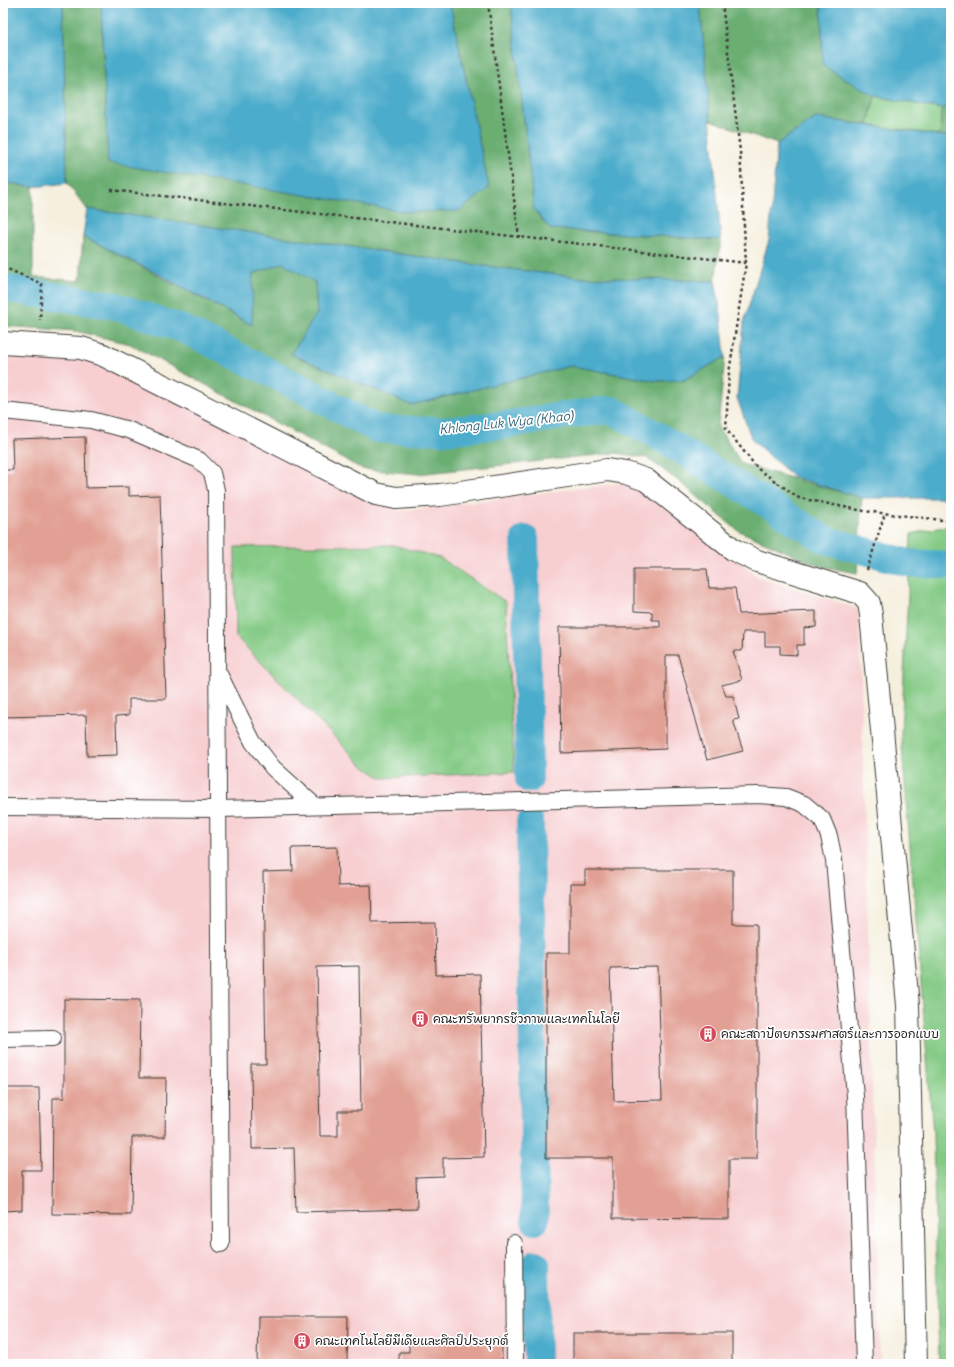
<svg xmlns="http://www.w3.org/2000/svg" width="954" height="1367" viewBox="0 0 954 1367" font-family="Delius,'Playpen Sans Thai',sans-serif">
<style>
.built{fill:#f7cfd1}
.green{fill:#84ca85;stroke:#507350}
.forest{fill:#6bae72;stroke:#446547}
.water{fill:#4caccb;stroke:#346474}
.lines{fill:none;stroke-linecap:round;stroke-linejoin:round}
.canal{stroke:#4caccb;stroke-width:28}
.building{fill:#e29f93;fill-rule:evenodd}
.lane-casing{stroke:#3d3c39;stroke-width:18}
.street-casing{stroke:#3d3c39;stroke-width:24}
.path{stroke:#3d3c39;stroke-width:2.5;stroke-dasharray:3 3;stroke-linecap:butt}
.lane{stroke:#fff;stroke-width:16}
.street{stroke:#fff;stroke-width:22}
.labels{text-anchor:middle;stroke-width:3.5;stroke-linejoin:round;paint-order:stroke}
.poi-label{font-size:12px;fill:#1c1c1c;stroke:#fff;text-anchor:start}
.water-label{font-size:13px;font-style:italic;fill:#346474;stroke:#fff}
</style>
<rect width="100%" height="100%" fill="#fff"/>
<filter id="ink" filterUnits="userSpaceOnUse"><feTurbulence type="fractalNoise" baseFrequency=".025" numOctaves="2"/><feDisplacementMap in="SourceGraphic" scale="8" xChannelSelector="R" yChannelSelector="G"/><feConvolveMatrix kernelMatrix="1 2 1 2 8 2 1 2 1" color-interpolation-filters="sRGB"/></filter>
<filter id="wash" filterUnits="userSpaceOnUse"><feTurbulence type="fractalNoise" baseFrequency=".012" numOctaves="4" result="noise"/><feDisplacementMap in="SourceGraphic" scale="16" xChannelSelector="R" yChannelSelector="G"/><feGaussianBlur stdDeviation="0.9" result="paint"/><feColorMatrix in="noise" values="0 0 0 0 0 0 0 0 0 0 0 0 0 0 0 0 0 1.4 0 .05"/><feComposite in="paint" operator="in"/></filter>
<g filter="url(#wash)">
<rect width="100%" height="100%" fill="#f5efdd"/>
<!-- built -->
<path class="built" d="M3,348L79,351L400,511L634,481L759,577L859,609L880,1364H3Z"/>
<!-- green -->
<g class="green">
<path d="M875,96L942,109L940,135L868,125Z"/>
<path d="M951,525V901L949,909L951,913V1364H939L933,1133L901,734L911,534Z"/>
<path d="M393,545L440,558L506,602L514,772L382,778L363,766L236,637L235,547Z"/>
</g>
<!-- forest -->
<g class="forest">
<path d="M63,3H101L108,163L489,188L450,3H511L534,210L550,229L721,240L715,281L578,277L484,266L87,209L67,183Z"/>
<path d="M700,3H821L823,66L875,96L868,125L816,118L777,144L710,120Z"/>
<path d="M951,104V137L940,135L942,109Z"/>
<path d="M3,182L33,187V277L80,281L83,236L252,325V274L283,263L315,282L317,313L291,354L411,405L571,366L656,381L684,380L725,357L718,427L742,464L862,498L857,573L819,566L737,530L680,482L647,458L616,453L418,474L362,469L130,344L75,331L3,326Z"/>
</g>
<!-- water -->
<g class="water">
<path d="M3,3H63L67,183L33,187L3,182Z"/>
<path d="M101,3H450L489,188L459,211L407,212L108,163Z"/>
<path d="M511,3H700L721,240L550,229L534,210Z"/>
<path d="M821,3H951V104L942,109L875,96L823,66Z"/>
<path d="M816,118L951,137V498H862L794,477L752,440L737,398L744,322L769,240L777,144Z"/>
<path d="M87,209L484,266L578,277L715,281L721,315L725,357L684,380L656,381L571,366L411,405L291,354L317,313L315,282L283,263L253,274L252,325L160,275L83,236Z"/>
</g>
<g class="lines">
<!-- canal -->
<g class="canal">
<path d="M3,288L116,306L183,329L299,387L377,429L444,431L510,424L580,413L612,410L658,436L826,540L909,563L951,565"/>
<path d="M525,539L529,779"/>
<path d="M530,822L535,1221"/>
<path d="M536,1264L537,1364"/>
</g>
</g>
<g id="blocks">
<!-- building -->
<g class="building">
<path d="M85,437L86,488L129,487V496L160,495L166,699H129V715L116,716L117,755L87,756L86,715L3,717V470H13L12,439Z"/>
<path d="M634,569H707L709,588H735L739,614L816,611V627L804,628V645H797V655L780,654V646H765V632H743L742,651H733L742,680L722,685L726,696H733L739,719L733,720L743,751L707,760L678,655H666V749L561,753L559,627H660V620H652V612L634,611Z"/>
<path d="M337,847L338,886L371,885L372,923L435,922L436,975L480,974L484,1157L443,1158V1176L416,1177L417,1209L296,1212L294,1148L252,1149L251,1064H266L263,872L293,871L292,848ZM359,966L361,1111H338V1136H320L317,967Z"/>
<path d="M585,870H733V924H757V1159H729V1219L613,1218V1158H546V953H570V884H585ZM658,967L662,1100L614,1101L610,968Z"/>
<path d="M64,999L140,1000L139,1078H166L165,1137H132L131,1215L52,1214L53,1098H64Z"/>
<path d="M3,1088H39L41,1170H22V1210L3,1211Z"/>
<path d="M258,1317H348L347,1364H257Z"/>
<rect x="573" y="1333" width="159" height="31"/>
<path d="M409,1338L502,1339V1364H399V1352H409Z"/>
</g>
</g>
</g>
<g filter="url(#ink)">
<use href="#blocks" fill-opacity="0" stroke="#3d3c39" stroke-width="1"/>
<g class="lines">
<!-- lane casing -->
<g class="lane-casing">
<g id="lane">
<path d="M3,411L91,420L129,430L199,460L212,473L216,490L221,1244"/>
<path d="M219,674L253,742L273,768L315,806"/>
<path d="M3,807L218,809L758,795L786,797L804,804L822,819L829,836L834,860L855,1096L864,1364"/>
<path d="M3,1039L53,1038"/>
<path d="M514,1243L515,1364"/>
</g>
</g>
<!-- street casing -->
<g class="street-casing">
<path id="street" d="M3,343L81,348L103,355L376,494L396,498L440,495L607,470L626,473L646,480L734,550L757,561L860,593L869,603L871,615L908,1005L916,1364"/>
</g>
<!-- path -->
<g class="path">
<path d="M488,3L519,237"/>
<path d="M722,3L740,151L746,263L729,373L726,429L758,469L799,498L864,511L951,521"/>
<path d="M111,190L746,263"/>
<path d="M3,267L42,284L40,320"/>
<path d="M867,570L885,513"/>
</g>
<!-- lane -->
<use href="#lane" class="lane"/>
<!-- street -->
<use href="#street" class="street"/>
</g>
</g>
<!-- icons -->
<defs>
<g id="building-disc" transform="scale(0.9)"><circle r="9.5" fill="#d1495b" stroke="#fff"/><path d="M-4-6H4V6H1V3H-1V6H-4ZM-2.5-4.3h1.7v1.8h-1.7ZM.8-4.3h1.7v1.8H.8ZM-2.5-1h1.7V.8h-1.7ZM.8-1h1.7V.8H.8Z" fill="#fff"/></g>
</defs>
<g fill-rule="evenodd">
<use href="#building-disc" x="420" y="1019"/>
<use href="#building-disc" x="708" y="1034"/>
<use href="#building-disc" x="302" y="1341"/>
</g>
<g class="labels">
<!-- poi labels -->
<g class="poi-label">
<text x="433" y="1023">คณะทรัพยากรชีวภาพและเทคโนโลยี</text>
<text x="721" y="1038">คณะสถาปัตยกรรมศาสตร์และการออกแบบ</text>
<text x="315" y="1345">คณะเทคโนโลยีมีเดียและศิลป์ประยุกต์</text>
</g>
<!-- water labels -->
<g class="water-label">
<text transform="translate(506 422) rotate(-6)" y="5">Khlong Luk Wya (Khao)</text>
</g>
</g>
<!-- margin -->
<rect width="954" height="1367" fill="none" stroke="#fff" stroke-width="16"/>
</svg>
